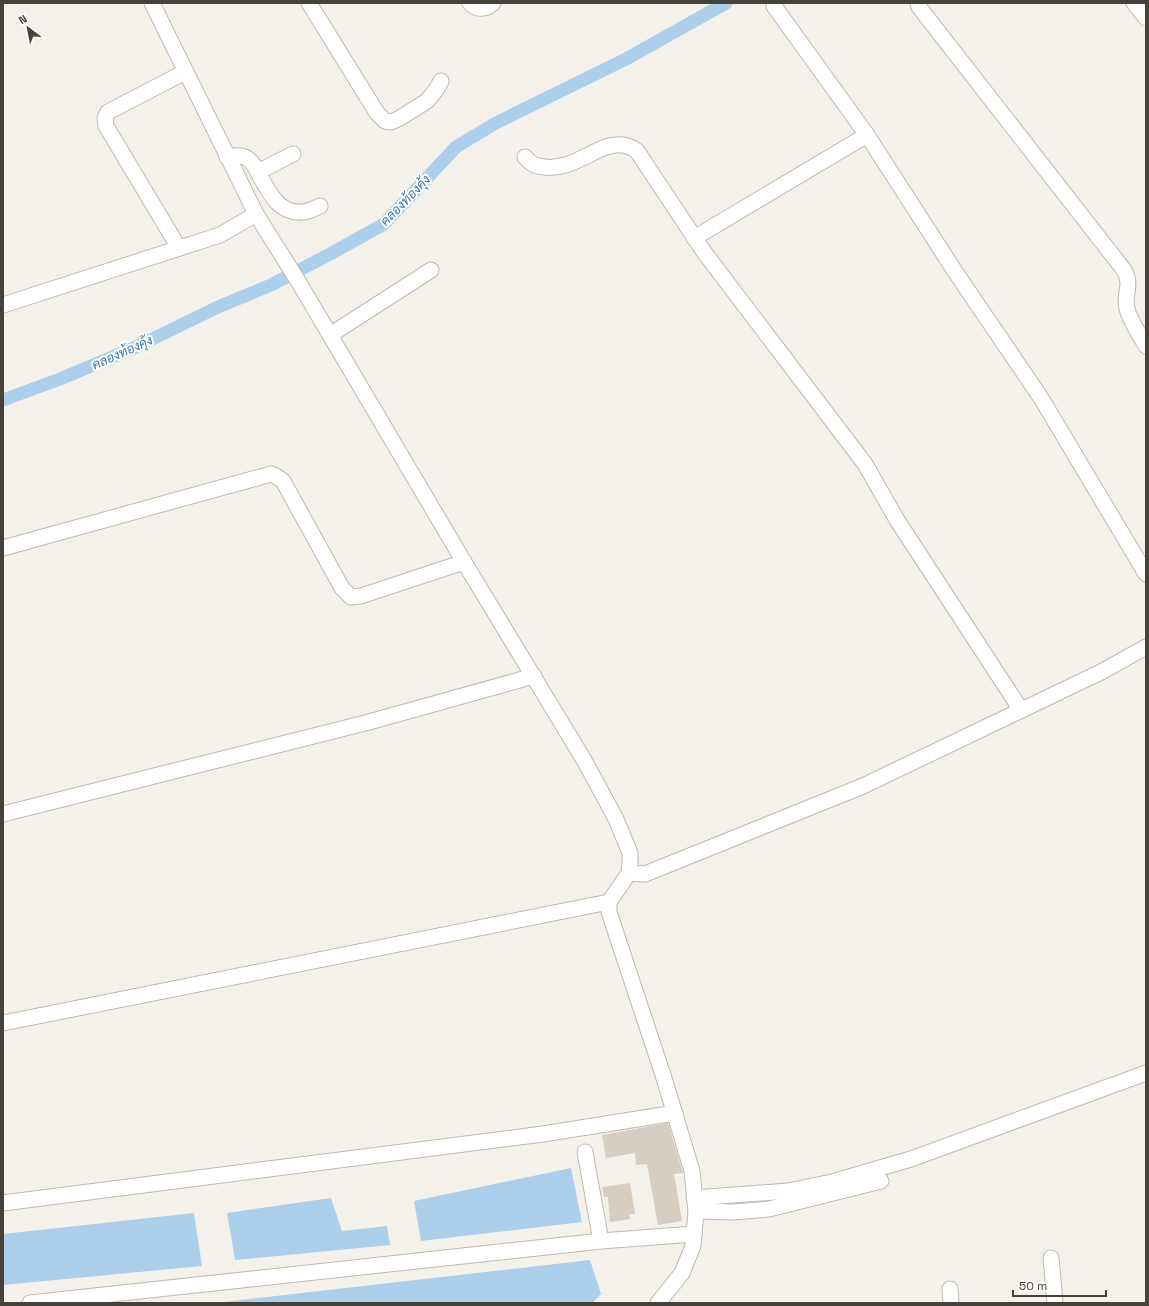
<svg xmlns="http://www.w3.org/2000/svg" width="1149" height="1306" viewBox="0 0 1149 1306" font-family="'Space Grotesk',Sarabun,sans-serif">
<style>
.water{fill:#accfeb}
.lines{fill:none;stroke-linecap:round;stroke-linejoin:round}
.canal{stroke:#accfeb;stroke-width:13}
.building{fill:#d5cec1}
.minor-casing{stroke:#bfb9ae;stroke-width:17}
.minor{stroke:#fff;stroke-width:15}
.labels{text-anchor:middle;stroke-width:4;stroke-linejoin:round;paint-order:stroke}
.water-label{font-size:13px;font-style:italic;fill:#3a77ab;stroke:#fff}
</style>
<rect width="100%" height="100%" fill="#f4f1ea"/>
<!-- water -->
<g class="water">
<path d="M571,1168L582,1222L421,1241L414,1201Z"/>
<path d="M331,1198L342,1231L387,1226L390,1245L235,1260L227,1213Z"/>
<path d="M194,1213L202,1266L3,1285V1234Z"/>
<path d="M590,1260L601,1294L592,1303H215Z"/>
</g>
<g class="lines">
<!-- canal -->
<path class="canal" d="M3,400L60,379L136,347L218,307L271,285L332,253L384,224L456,147L494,124L626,59L726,3"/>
</g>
<!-- building -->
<g class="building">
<path d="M668,1123L683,1173L674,1174L682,1221L658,1225L647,1164L636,1165L635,1153L606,1158L602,1135Z"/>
<path d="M630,1183L635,1214H629L630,1219L610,1222L608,1197H604L602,1187Z"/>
</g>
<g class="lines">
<!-- minor casing -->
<g class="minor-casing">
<g id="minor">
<path d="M152,3L256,214L298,281L464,562L584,760L616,819L630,853V863L629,873L609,902V912L663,1075L692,1171L696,1211L693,1246L682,1273L658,1303"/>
<path d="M309,3L377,113L385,121L391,122L400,118L427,101L436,90L441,81"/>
<path d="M470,3C476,10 486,10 493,3"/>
<path d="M918,3L919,7L1124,270C1133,285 1123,294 1127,309C1130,321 1140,335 1146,346"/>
<path d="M1134,3L1146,18"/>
<path d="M774,6L867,135L956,273L1041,398L1146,574"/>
<path d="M227,157C234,156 242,154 248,159C254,163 257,170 260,176C269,192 278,212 299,212C306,213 313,209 320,206"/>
<path d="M525,157C531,164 535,166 544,167C551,168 558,167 565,165C589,159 613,133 637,151L704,252L865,464L897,520L1021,710"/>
<path d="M258,172L293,154"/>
<path d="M694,238L867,135"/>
<path d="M179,248L106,126L105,118L108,112L185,72"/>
<path d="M3,305L220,235L256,214"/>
<path d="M330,335L431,270"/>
<path d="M3,548L271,474L276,476L283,481L342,588L351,597L361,596L464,562"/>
<path d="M3,814L369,722L534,676"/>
<path d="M629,873L645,874L863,786L1101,672L1146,647"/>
<path d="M3,1023L609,902"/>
<path d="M585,1152L601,1241"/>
<path d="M694,1198L788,1191L832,1182L911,1159L1146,1073"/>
<path d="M3,1203L543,1134L675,1113"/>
<path d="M696,1211L733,1212L769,1209L881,1181"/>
<path d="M1051,1258L1055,1303"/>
<path d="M950,1289L951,1303"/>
<path d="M30,1303L601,1241L694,1234"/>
</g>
</g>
<!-- minor -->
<use href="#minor" class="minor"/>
</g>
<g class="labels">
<!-- water labels -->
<g class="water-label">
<text transform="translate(405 200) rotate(-46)" y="5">คลองท้องคุ้ง</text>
<text transform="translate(122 352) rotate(-24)" y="5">คลองท้องคุ้ง</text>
</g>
</g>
<!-- border -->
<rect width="1149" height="1306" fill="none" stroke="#474239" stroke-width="8"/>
<!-- north arrow -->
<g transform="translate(28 28) rotate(328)" stroke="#ffffff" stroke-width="3" paint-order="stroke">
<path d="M0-3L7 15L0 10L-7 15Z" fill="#474239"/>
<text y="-6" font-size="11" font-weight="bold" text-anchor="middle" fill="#474239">N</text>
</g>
<!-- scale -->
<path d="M1013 1290v6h93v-6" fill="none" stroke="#474239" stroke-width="2"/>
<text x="1019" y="1290" font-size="12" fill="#474239" stroke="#ffffff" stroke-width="3" paint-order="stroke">50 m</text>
</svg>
